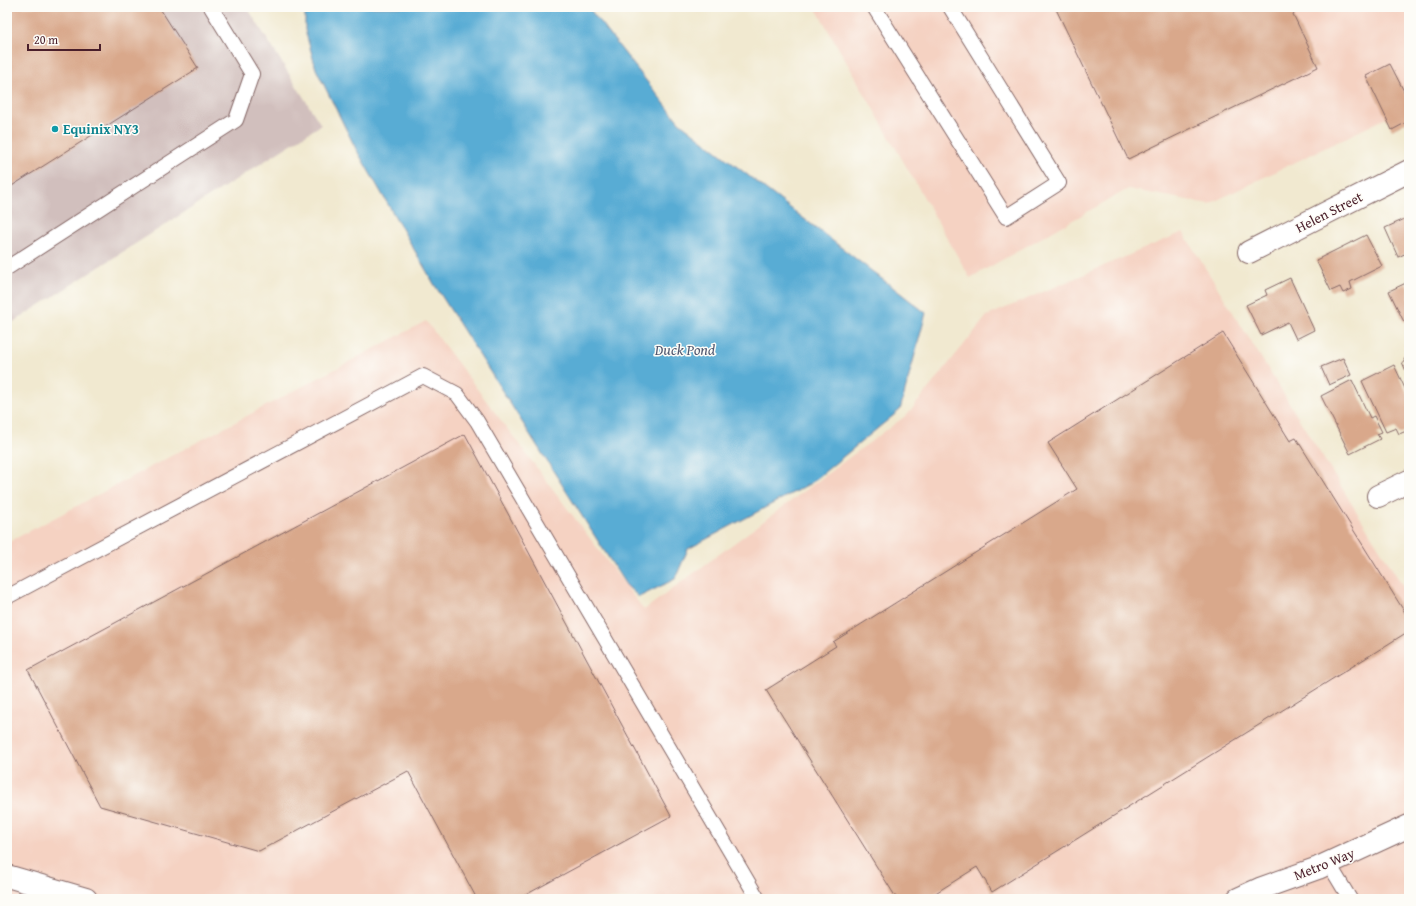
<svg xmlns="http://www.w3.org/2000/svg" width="1416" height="906" viewBox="0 0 1416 906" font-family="'Gentium Book Plus',serif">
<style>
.built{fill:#f5d2c2}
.industrial{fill:#d1bfbd}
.water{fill:#58acd4;stroke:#516680}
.building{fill:#d9a88b}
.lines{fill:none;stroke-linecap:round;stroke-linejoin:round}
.lane-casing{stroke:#846665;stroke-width:16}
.street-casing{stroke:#846665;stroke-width:24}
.lane{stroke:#fff;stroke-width:14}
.street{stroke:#fff;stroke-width:22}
.culture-dot{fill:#0f9aa8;stroke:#fdfcf7;stroke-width:1.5}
.labels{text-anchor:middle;stroke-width:3;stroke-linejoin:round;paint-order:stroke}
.culture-label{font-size:14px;font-weight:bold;fill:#0d838f;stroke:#fdfcf7;text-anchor:start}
.street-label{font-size:14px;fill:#4a1f2b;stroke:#fdfcf7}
.water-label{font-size:15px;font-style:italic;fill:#50576f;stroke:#fdfcf7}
</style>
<rect width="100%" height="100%" fill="#fdfcf7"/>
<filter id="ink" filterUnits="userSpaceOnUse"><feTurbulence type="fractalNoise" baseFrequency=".025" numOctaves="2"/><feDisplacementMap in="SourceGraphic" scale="8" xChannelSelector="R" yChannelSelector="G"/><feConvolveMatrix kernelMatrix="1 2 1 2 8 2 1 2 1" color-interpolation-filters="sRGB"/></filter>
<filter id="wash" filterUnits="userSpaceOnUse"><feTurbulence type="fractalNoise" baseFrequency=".012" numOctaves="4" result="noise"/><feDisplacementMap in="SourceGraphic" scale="16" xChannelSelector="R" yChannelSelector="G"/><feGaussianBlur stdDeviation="0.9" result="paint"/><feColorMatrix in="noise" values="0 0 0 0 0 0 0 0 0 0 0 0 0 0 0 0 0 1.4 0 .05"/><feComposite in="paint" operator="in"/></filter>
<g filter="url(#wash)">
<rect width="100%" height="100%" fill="#f1e9d0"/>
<!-- built -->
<g class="built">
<path d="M815,7H1409V107L1209,204L1128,189L970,278Z"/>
<path d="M1183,232L1409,596V899H7V543L426,321L644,610L908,414L987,316Z"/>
</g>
<!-- industrial -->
<path class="industrial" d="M7,7H247L321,125L7,326Z"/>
<!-- water -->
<path class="water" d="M305,7H588L679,122L926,313L900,410L811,483L688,549L675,579L639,597L626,585L434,284L356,149L316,69L305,30Z"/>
<g id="blocks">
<!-- building -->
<g class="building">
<path d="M7,7H159L198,68L7,189Z"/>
<path d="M1055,7H1306L1293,14L1318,67L1128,159Z"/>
<path d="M1390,64L1409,101V121L1392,130L1366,76Z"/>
<path d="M1409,217V252L1398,257L1385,228Z"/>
<path d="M1366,235L1382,266L1350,282L1352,289L1343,293L1340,287L1331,291L1316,260Z"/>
<path d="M1290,278L1314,330L1296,339L1288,322L1261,335L1246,305L1267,295L1265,290Z"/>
<path d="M1406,283L1409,290V320L1404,322L1389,291Z"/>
<path d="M1223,333L1290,441L1296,438L1409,619V631L992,892L977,867L926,899H897L766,690L836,646L833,642L1077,489L1048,443Z"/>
<path d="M1409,356V378L1402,362H1405L1404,359Z"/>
<path d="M1343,358L1351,375L1329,385L1321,367Z"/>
<path d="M1394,365L1409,397V418L1406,420L1409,425V430L1399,434L1396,428L1386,432L1362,381Z"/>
<path d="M1352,380L1370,418L1374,416L1382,432L1377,434L1380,439L1350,454L1321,396Z"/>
<path d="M465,434L671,816L518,899H477L408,771L259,851L100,806L28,670Z"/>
</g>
</g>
</g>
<g filter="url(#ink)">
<use href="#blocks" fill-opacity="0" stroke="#846665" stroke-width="1"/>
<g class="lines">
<!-- lane casing -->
<g class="lane-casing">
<g id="lane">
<path d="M874,7L1006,217L1059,183L950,7"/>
<path d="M7,268L236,120L252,74L211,7"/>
<path d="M7,597L423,376L457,394L477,421L758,899"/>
<path d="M1329,864L1350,899"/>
</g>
</g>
<!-- street casing -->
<g class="street-casing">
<g id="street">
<path d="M1249,252L1409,171"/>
<path d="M1378,496L1409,481"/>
<path d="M7,876L86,899"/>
<path d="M1238,899L1262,888L1318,868L1409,826"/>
</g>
</g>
<!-- lane -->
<use href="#lane" class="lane"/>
<!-- street -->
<use href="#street" class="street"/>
</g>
</g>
<!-- markers -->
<circle class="culture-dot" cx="55" cy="129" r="4"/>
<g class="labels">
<!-- culture labels -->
<g class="culture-label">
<text x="63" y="134">Equinix NY3</text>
</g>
<!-- street labels -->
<g class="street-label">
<text transform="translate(1329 212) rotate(-27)" y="5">Helen Street</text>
<text transform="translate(1324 864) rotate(-22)" y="5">Metro Way</text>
</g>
<!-- water labels -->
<g class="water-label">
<text x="685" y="355">Duck Pond</text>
</g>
</g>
<!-- margin -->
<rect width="1416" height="906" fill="none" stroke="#fdfcf7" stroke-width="24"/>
<!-- scale -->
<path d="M28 44v6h72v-6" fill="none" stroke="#4a1f2b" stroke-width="2"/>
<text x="34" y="44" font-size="12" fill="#4a1f2b" stroke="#fdfcf7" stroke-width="3" paint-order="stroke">20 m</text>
</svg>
